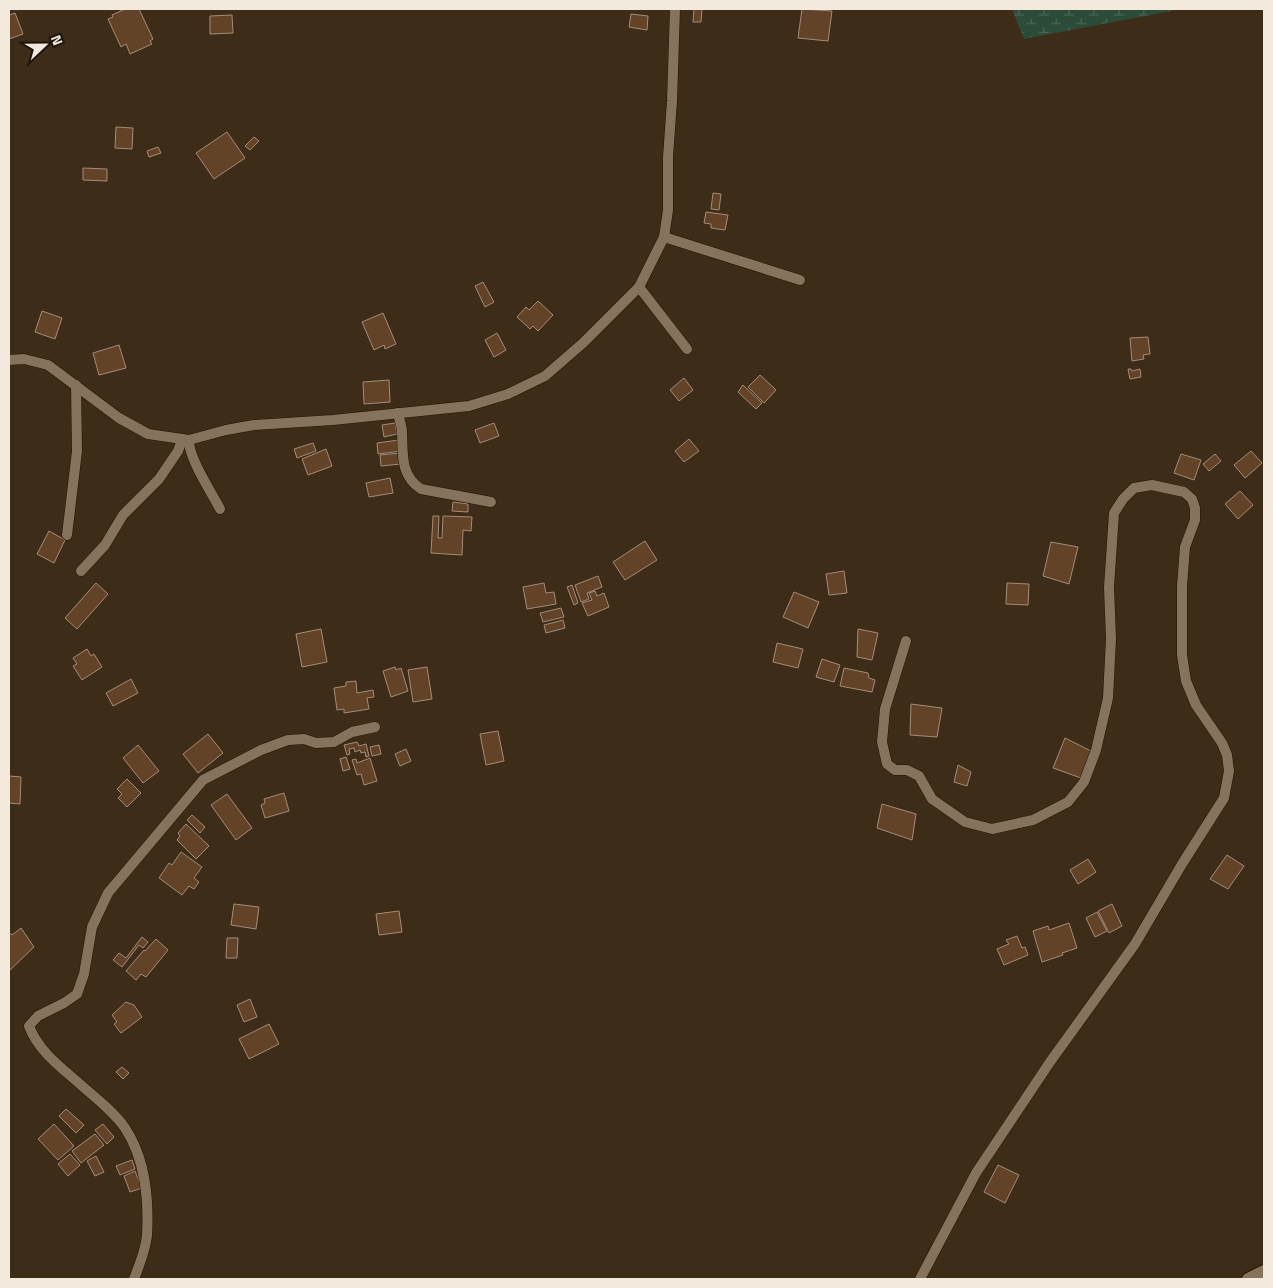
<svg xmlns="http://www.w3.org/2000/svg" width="1273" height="1288" viewBox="0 0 1273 1288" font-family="'Titillium Web',sans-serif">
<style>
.wetland{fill:url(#wetland-marsh)}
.building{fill:#634327;stroke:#a48c79}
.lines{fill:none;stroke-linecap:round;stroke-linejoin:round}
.minor-casing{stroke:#231402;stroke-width:11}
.tertiary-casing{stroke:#231402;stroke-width:14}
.minor{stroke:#86735d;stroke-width:10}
.tertiary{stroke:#86735d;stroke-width:12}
</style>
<defs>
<pattern id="wetland-marsh" width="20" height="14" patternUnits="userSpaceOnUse" patternTransform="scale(1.25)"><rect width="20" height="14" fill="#2d4b39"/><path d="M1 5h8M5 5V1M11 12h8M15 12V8" fill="none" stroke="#4c6555"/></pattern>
</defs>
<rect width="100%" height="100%" fill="#3d2c18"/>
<!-- wetland -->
<path class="wetland" d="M1012,9H1182L1024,39Z"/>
<!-- building -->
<g class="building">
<path d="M125,9H139L153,39L150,41L152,44L130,54L126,44L121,47L108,19L113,17L112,15Z"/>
<path d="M694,9H702L701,22H693Z"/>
<path d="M802,9L832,11L828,41L798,38Z"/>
<path d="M15,13L23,34L9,39V15Z"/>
<path d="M631,14L648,16L647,30L629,27Z"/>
<path d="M232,15L233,33L210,34V16Z"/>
<path d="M116,127L133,128L132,149L115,148Z"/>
<path d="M227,132L245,158L214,179L196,153Z"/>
<path d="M254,137L259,141L250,150L245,146Z"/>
<path d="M158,147L161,153L149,157L147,151Z"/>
<path d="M83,168L107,169V181L83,180Z"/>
<path d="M713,193L721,194L719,210L711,209Z"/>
<path d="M706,212L728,215L725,230L711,228V224L704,223Z"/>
<path d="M483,282L494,302L485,307L475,286Z"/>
<path d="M538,301L553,315L538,331L533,326L530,329L517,317L526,307L529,310Z"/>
<path d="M42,311L62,318L55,339L35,332Z"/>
<path d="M383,313L396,344L385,349L384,345L374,350L362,322Z"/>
<path d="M497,333L506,350L494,357L485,340Z"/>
<path d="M1148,337L1150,354L1143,355L1144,359L1132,361L1130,338Z"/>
<path d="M119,345L126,368L99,375L93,353Z"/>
<path d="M1128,369H1131L1132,371L1140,369L1141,377L1130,379Z"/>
<path d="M760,375L776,390L764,403L748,387Z"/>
<path d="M684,378L693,390L679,401L670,390Z"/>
<path d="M389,380L390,402L364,404L363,382Z"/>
<path d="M743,385L762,403L756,409L738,392Z"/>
<path d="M395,423L397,434L384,437L382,425Z"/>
<path d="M494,423L499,436L480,443L475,430Z"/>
<path d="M689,439L699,451L684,462L675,451Z"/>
<path d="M399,440L401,451L378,454L377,443Z"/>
<path d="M313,443L316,451L297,458L294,449Z"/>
<path d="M326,449L332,466L308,475L302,459Z"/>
<path d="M1251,451L1262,463L1245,478L1234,465Z"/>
<path d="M400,453L401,464L381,466L380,455Z"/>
<path d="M1181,454L1201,460L1194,480L1174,473Z"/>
<path d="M1215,454L1221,461L1209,471L1203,464Z"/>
<path d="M390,478L393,493L369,497L366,483Z"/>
<path d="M1240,491L1253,505L1238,519L1225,504Z"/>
<path d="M453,502L468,504V512L452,511Z"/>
<path d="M433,516H439L438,538H442L443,516L472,517L471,531L463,530L462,555L431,553Z"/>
<path d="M49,531L65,540L54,563L37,554Z"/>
<path d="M645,541L657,560L625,580L613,562Z"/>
<path d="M1051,542L1078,547L1069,584L1043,576Z"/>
<path d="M844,571L847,593L829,595L826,574Z"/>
<path d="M598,576L602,587L587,593L589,599L581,602L575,585Z"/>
<path d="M96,583L108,594L77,629L65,618Z"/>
<path d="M544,583L546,593L554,592L556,604L527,609L523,587Z"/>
<path d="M1007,583L1029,584L1028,605L1006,604Z"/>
<path d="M572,585L578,603L574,605L567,587Z"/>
<path d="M595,591L597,596L604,593L609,607L588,616L582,603L592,600L589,593Z"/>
<path d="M794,592L819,602L808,628L783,617Z"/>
<path d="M561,608L564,617L543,622L540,613Z"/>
<path d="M563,620L565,628L546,633L544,625Z"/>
<path d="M321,629L327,662L302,667L296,634Z"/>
<path d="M858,629L878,633L872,660L857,657Z"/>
<path d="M777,643L803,649L798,668L773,662Z"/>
<path d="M87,649L91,656L94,654L102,667L82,680L73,666L77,664L73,658Z"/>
<path d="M822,659L840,665L834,682L816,677Z"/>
<path d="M395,667L396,670L401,668L408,691L391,697L383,671Z"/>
<path d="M427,667L432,699L413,702L408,670Z"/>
<path d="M844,668L868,673L869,678L875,680L872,692L840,686Z"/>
<path d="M131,679L138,693L113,706L106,693Z"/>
<path d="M356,681L357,693L373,690L374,697L367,698L369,709L344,713V709L337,710L334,688L346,686V682Z"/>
<path d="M911,704L942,708L937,737L910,735Z"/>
<path d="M498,731L504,761L486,765L480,734Z"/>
<path d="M208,734L223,753L198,773L183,754Z"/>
<path d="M1065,738L1091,751L1081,778L1053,768Z"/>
<path d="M357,742L359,746L366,744L369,756L366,757L365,752L361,753L360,750L355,752L354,748L349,749L350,754L347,755L344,745Z"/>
<path d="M138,745L159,771L143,783L123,758Z"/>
<path d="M379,745L381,754L372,756L370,747Z"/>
<path d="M406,749L411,761L400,766L395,754Z"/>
<path d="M346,757L350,769L343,771L340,759Z"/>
<path d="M370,758L377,781L364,785L361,774L357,775L352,760L356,759L357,763Z"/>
<path d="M958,765L971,772L967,786L954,782Z"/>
<path d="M9,776L21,777L20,804L9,803Z"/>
<path d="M127,779L141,793L127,807L118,798L122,794L117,789Z"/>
<path d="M284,793L289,811L265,818L261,805L265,803L264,799Z"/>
<path d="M227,794L252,828L236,840L211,805Z"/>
<path d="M882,804L916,814L912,840L877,828Z"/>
<path d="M192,815L205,827L200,833L187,820Z"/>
<path d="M186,824L209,846L196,859L177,840L180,836L178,833Z"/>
<path d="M181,852L202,867L194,878L199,882L194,889L189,886L182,895L159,878L169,863L172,865Z"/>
<path d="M1227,855L1244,866L1228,889L1210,879Z"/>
<path d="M1088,859L1096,872L1078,884L1070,870Z"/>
<path d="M234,904L259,907L256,929L231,925Z"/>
<path d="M1112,904L1122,926L1109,933L1098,911Z"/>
<path d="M399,911L402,932L379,935L376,914Z"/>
<path d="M1097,912L1107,931L1095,937L1086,918Z"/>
<path d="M1069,923L1077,948L1062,953L1063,955L1042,962L1033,931L1048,926L1049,930Z"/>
<path d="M21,928L34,947L9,971V932L12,935Z"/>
<path d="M1017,936L1022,948L1025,947L1028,955L1004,965L997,949L1009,944L1006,940Z"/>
<path d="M142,937L148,942L143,948L139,945L122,967L113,960L119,953L126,958Z"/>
<path d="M227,938H238L237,958H226Z"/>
<path d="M156,939L168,950L146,977L141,974L136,980L126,971L144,950L145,951Z"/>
<path d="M250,999L257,1017L244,1022L237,1005Z"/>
<path d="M126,1002L134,1005L142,1017L121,1033L114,1024L117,1022L112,1015Z"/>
<path d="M269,1024L279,1044L249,1059L239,1039Z"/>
<path d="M122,1067L129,1073L123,1079L116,1072Z"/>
<path d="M66,1109L84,1125L76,1133L59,1116Z"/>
<path d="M54,1124L74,1146L58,1160L38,1139Z"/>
<path d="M103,1124L114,1137L107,1144L95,1130Z"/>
<path d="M95,1134L104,1145L81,1163L72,1151Z"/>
<path d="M70,1154L80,1165L68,1176L58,1164Z"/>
<path d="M96,1156L104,1172L95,1176L87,1161Z"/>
<path d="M132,1160L135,1169L120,1175L116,1166Z"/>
<path d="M998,1165L1019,1175L1005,1203L984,1192Z"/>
<path d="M135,1171L142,1188L130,1192L124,1176Z"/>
</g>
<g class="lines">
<!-- minor casing -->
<g class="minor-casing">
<g id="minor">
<path d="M664,237L800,280"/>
<path d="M639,287L687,349"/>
<path d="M9,360L24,359L48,365L119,418L148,434L189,440L226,430L254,425L333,420L469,406L508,394L545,376L583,343L639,287L664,237L668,210V157L672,101L675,9"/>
<path d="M398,413C399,419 402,426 402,432C403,453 400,476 421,489L491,502"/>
<path d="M189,440C188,457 212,493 220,509"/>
<path d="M67,535L77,451L76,385"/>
<path d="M81,571L105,545L123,515L159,479L178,451L182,440"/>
<path d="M906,641L885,709L882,742L887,764L895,770H907L919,776L932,799L965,822L992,829L1033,820L1068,802L1084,782L1096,750L1108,698L1111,639L1109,587L1114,513L1123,499L1134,488L1152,485L1184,492L1192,499L1195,508V520L1185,547L1182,586V655L1186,681L1196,705L1222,743L1227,755L1229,771L1224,798L1182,864L1135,944L1050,1062L976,1173L920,1279"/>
<path d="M134,1279C139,1266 146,1249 147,1235C149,1200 145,1158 125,1128C114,1112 96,1098 81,1085C62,1068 38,1051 29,1026L38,1016L64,1003L77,994L84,974L92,927L108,893L203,780L261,750L288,740L304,739L316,743L334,742L352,732L375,727"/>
</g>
</g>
<!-- tertiary casing -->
<g class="tertiary-casing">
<path id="tertiary" d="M1248,1279L1264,1271"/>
</g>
<!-- minor -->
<use href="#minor" class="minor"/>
<!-- tertiary -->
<use href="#tertiary" class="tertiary"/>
</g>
<!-- border -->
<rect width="1273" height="1288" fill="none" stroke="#f4e9dd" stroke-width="20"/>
<!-- north arrow -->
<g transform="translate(45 45) rotate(68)" stroke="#1e160e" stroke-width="4" paint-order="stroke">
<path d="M0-4L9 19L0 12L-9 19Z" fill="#f4e9dd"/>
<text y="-8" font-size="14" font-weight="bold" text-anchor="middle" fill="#f4e9dd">N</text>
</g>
</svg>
